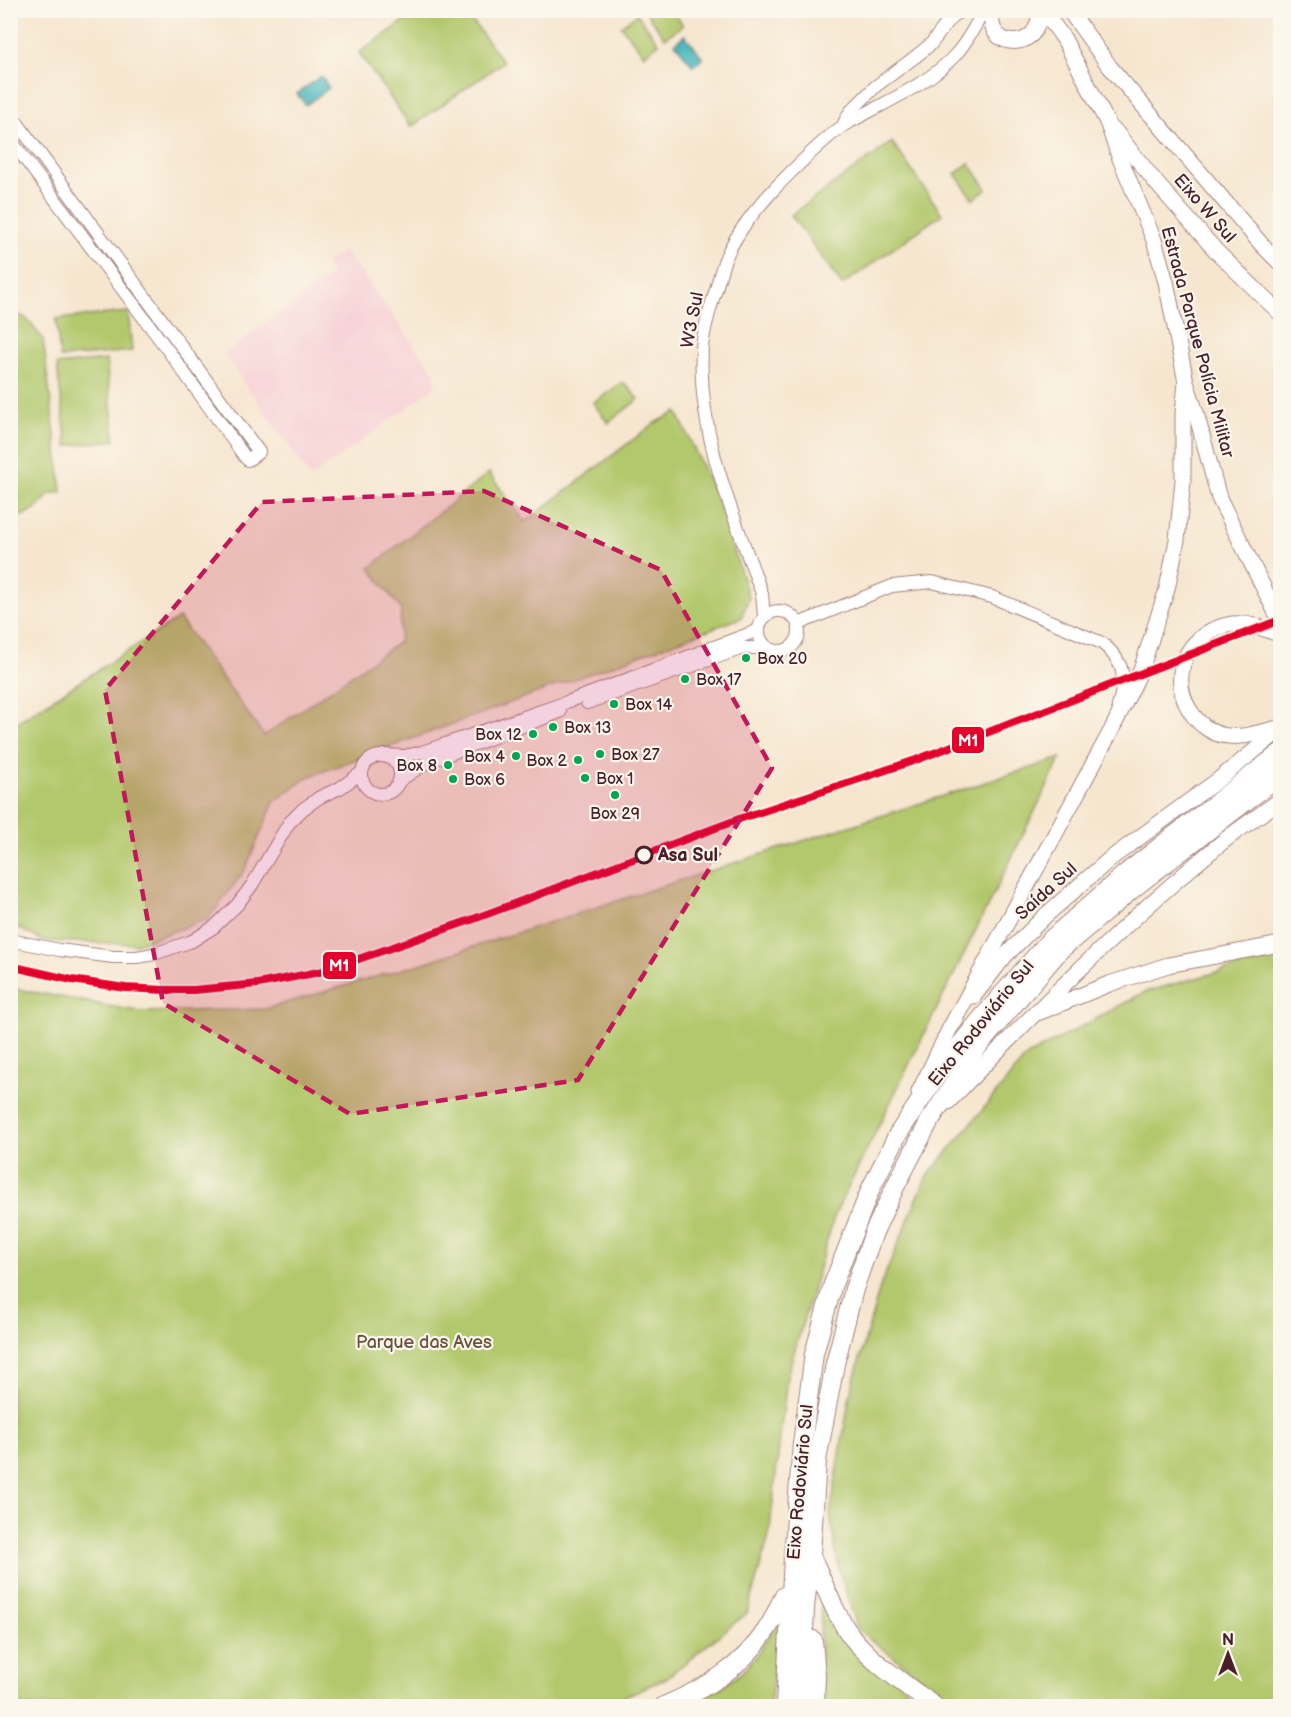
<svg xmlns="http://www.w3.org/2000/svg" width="1291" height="1717" viewBox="0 0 1291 1717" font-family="'Balsamiq Sans',sans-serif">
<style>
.built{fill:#f7cfd5}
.green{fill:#b2c86c;stroke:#7e744c;stroke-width:1.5}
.water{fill:#46b6bc;stroke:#486a74;stroke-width:1.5}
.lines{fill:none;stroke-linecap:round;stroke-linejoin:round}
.minor-casing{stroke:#a0827d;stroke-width:14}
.major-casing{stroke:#a0827d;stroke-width:17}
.highway-casing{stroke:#a0827d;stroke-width:20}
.minor{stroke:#fff;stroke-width:12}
.major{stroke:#fff;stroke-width:15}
.highway{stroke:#fff;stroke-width:18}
.metro-1-casing{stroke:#fbf7ec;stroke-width:12}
.metro-1{stroke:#e4002b;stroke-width:8}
.marked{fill:#c2185b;fill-opacity:0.2;stroke:#c2185b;stroke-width:4.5;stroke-dasharray:12 8;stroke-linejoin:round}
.bus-dot{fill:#00a651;stroke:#fbf7ec;stroke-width:2}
.stop-dot{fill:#fbf7ec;stroke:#4a1f2b;stroke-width:3}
.labels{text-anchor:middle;stroke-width:4.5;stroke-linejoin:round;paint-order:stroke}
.bus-label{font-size:16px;fill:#4a1f2b;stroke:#fbf7ec;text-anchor:start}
.street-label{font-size:18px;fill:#4a1f2b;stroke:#fbf7ec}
.stop-label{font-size:18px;font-weight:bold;fill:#4a1f2b;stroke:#fbf7ec;text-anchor:start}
.park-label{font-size:18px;fill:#69523e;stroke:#fbf7ec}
.line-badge{stroke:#fbf7ec;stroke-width:2}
.badge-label{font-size:16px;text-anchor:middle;font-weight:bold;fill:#fff}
</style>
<rect width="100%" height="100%" fill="#fbf7ec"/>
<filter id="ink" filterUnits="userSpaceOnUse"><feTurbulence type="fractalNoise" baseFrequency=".0167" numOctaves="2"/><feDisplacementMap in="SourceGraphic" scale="12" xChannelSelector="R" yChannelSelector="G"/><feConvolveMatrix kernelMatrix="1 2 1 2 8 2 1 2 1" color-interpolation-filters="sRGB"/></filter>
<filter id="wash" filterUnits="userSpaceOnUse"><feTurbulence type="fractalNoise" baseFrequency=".008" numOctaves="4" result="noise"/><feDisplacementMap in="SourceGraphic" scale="24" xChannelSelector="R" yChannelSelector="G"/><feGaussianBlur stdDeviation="1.35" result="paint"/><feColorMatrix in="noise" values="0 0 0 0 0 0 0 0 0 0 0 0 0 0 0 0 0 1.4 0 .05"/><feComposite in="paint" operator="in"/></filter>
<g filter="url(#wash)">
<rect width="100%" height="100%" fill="#f6e6cf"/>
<!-- built -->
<path class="built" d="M344,250L435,373V387L311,478L224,354L332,274L325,263Z"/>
<!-- green -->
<g class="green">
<path d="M419,11H465L503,62L411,127L359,53Z"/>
<path d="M645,11H673L683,25L665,38Z"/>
<path d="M637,14L659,43L644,55L621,26Z"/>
<path d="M892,142L942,214L842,285L791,215Z"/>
<path d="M969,163L987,189L973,199L955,174Z"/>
<path d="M10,310L27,319L43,339L62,492L49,494C40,507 27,516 11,518Z"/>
<path d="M128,312L132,351L60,358L56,319Z"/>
<path d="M106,360L115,440L67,446L57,365Z"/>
<path d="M623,382L639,399L608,423L593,403Z"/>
<path d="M677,412L719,503L749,598L741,618L308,777L274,802L245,870L208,919L137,944L43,941L11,924V726L179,618L264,736L399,642L401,609L370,568L489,473L525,522L655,423Z"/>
<path d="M1061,758L835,1214L787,1376L769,1536L747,1613L666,1678L603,1706H11V988L142,1012L265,1009L420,964Z"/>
<path d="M1280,957V1706H959L858,1630L839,1570L830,1514L850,1394L881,1284L926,1178L1027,1056L1145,992L1270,958Z"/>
<path d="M821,1599L923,1706H819Z"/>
<path d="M780,1617L770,1706H681C706,1696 735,1683 752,1661C763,1648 771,1631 780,1617Z"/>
</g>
<!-- water -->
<g class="water">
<path d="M685,35L703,58L693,66L675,43Z"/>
<path d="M321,76L329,88L306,105L297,94Z"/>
</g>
</g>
<g filter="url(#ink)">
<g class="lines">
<!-- minor casing -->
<g class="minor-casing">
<g id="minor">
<path d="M10,113L259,452L248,460L245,457L170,353L10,139"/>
<path d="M844,123L850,112L876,86L915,57L931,44L957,10"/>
<circle cx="779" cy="631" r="20"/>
<path d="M764,616L762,594C734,515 697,435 702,349C703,331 709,313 714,296C718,283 721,269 726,257C738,230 757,208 776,187C794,169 822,140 843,126C880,104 928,86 957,53C968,40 976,25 984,10"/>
<path d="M798,624L892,586L932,582L992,597L1102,643C1126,663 1126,678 1118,707"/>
<path d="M587,703L743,648H769"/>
<path d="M384,755L404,756L422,752L567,702L759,630"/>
<circle cx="381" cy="775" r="19"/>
<path d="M399,781L426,763L560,712"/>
<path d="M10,940L59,950L113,957H137L154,954L192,941L214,927L237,905L252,885L289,823L303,809L320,797L340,788L361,773"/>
</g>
</g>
<!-- major casing -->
<g class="major-casing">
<g id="major">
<path d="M957,10V12"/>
<path d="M991,10C991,17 991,24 994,30C1002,44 1021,45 1032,34C1038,28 1039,18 1041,10"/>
<path d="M1043,10L1064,39L1107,122L1119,156L1154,240L1166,282L1186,382L1196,413L1219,498L1280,621"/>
<path d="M1069,10L1110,67L1262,245L1280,263"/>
<path d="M1115,131L1158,185L1217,252L1280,313"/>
<path d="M1278,728C1262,732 1244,738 1228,736C1214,735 1201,726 1193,715C1167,680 1184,635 1227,625C1246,621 1264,628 1280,635"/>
<path d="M974,996L1004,957L1046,915L1110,859L1218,780L1280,730"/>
<path d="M1040,1012L1109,984L1168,965L1280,944"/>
<path d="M950,1028L1111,731L1141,670L1167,589L1177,540L1183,481V413L1186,382"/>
<path d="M919,1092L950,1028L956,1020"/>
<path d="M948,1102C1036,1011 1126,920 1225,840C1243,826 1262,814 1280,800"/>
</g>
</g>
<!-- highway casing -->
<g class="highway-casing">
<g id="highway">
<path d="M811,1556C824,1582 836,1620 856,1642C878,1667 908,1686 934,1706"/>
<path d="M813,1640L816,1675L815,1706"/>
<path d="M664,1706C704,1689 742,1668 767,1629C774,1619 778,1607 784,1596"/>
<path d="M785,1706L793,1557L802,1444L814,1354L833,1284L871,1188L898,1134L944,1065L981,1019L1049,941L1126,873L1280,753"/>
<path d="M801,1706L805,1607L811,1555L817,1460L835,1364L854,1289L874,1232L896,1185L929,1122L976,1049L1060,950L1136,886L1280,775"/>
</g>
</g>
<!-- minor -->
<use href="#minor" class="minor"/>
<!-- major -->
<use href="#major" class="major"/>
<!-- highway -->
<use href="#highway" class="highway"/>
<!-- metro-1 casing -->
<g class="metro-1-casing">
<path id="metro-1" d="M10,966L72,980L125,988L165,990H194L258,984L324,971L471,920L742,818L916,760L1280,620"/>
</g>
<!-- metro-1 -->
<use href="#metro-1" class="metro-1"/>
</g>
</g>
<!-- marked area -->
<path class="marked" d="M484,491L661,570L772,768L578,1080L350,1114L163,1003L105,690L262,502Z"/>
<!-- markers -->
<g class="bus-dot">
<circle cx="746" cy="658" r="5"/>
<circle cx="685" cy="679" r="5"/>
<circle cx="614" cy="704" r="5"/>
<circle cx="553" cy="727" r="5"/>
<circle cx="533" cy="734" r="5"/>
<circle cx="600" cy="754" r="5"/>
<circle cx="516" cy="756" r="5"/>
<circle cx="578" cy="760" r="5"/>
<circle cx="448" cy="765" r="5"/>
<circle cx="585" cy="778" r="5"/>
<circle cx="453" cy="779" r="5"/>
<circle cx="615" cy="795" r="5"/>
</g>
<circle class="stop-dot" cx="644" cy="855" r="8"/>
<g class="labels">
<!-- bus labels -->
<g class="bus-label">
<text x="757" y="664">Box 20</text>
<text x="696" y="685">Box 17</text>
<text x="625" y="710">Box 14</text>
<text x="564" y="733">Box 13</text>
<text x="522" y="740" text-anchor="end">Box 12</text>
<text x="611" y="760">Box 27</text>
<text x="505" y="762" text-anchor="end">Box 4</text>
<text x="567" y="766" text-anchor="end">Box 2</text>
<text x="437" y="771" text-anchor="end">Box 8</text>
<text x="596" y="784">Box 1</text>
<text x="464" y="785">Box 6</text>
<text x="615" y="819" text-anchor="middle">Box 29</text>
</g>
<!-- street labels -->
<g class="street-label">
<text transform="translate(1205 208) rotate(49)" y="6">Eixo W Sul</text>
<text transform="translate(692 320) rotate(-79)" y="6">W3 Sul</text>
<text transform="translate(1198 342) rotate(75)" y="6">Estrada Parque Polícia Militar</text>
<text transform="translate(1046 891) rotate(-42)" y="6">Saída Sul</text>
<text transform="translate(981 1023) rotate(-51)" y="6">Eixo Rodoviário Sul</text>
<text transform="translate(800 1482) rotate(-85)" y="6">Eixo Rodoviário Sul</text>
</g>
<!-- stop labels -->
<g class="stop-label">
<text x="658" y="861">Asa Sul</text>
</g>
<!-- park labels -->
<g class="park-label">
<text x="424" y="1348">Parque das Aves</text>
</g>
</g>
<g class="line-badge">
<rect x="951" y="726" width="34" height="28" rx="6" fill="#e4002b"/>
<rect x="322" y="951" width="35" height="29" rx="6" fill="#e4002b"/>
</g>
<g class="badge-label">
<text x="968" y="746">M1</text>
<text x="339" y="971">M1</text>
</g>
<!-- margin -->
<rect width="1291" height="1717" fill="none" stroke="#fbf7ec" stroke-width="36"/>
<!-- north arrow -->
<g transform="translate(1228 1654)" stroke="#fbf7ec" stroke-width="4.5" paint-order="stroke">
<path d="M0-4.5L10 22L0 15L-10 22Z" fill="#4a1f2b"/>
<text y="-9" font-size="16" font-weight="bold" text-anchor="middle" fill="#4a1f2b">N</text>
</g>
</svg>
